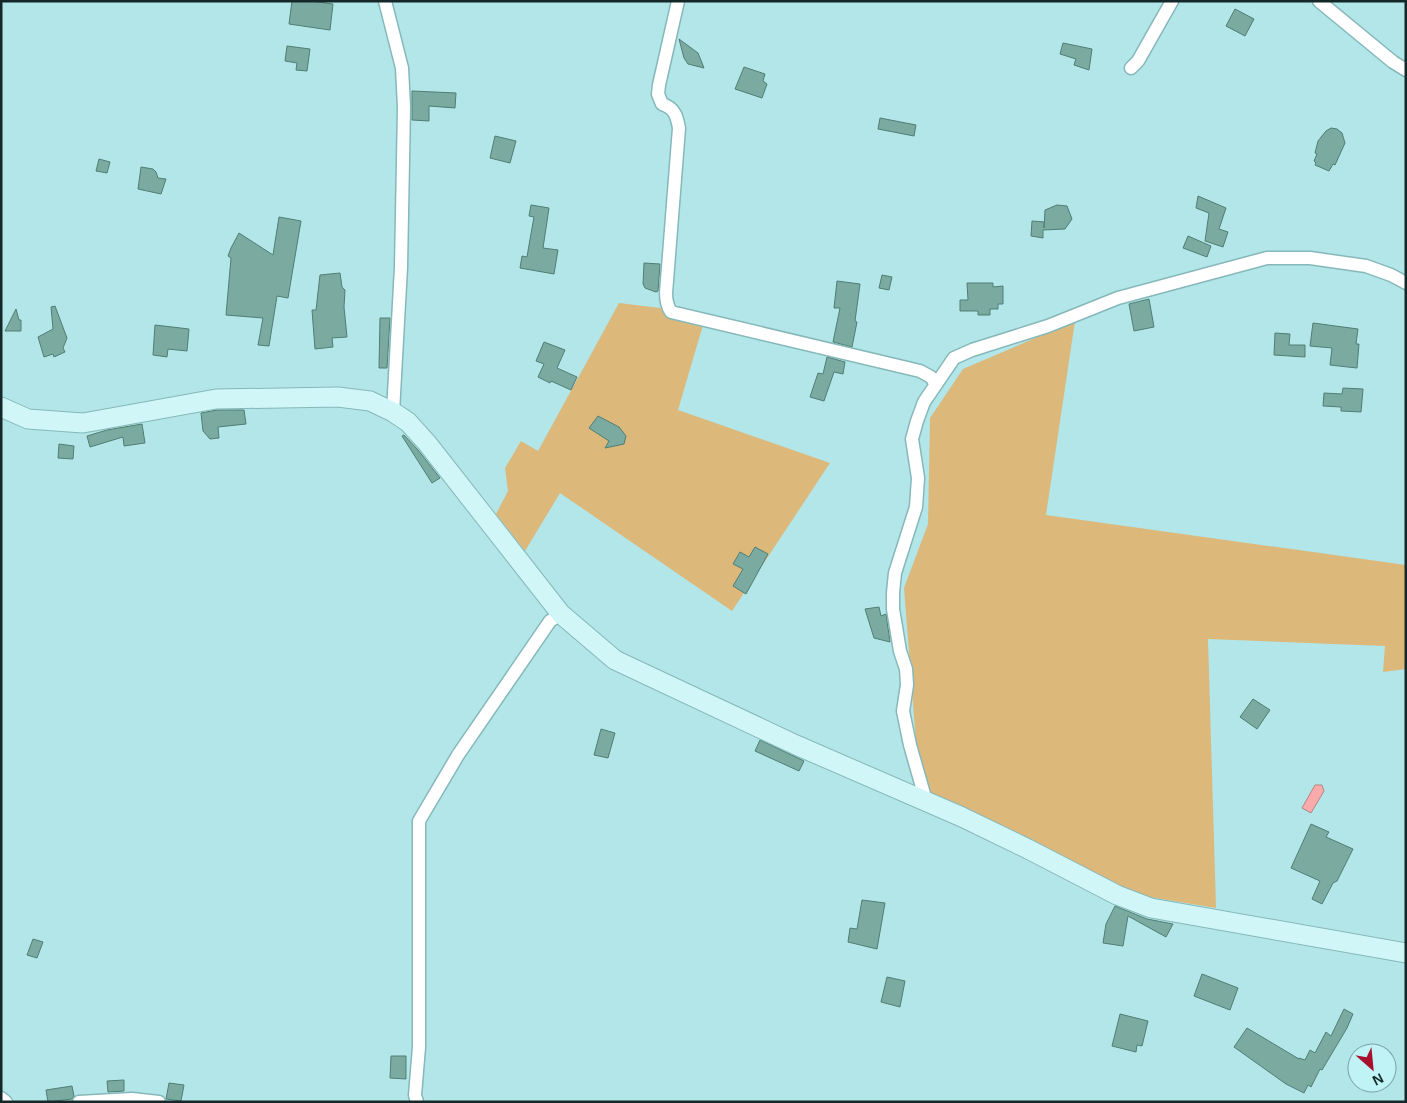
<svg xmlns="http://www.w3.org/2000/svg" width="1407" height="1103" viewBox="0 0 1407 1103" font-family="Arial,sans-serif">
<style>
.green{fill:#dcb87b}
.water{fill:#f8abaa;stroke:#b48483}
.building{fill:#7baaa0;stroke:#507e74}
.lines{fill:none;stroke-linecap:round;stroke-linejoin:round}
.street-casing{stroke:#86b8ba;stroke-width:15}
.secondary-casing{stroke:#86b8ba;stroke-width:21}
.street{stroke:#fff;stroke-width:12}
.secondary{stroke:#d0f6f8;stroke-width:19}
</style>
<rect width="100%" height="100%" fill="#b2e6e8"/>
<!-- green -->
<g class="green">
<path d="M619,303L668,309L703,325L678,410L830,463L732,611L560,493L525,551L496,514L508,491L505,468L521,441L538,451Z"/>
<path d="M1075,321L1046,515L1406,565V669L1383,672L1385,646L1208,639L1216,908L1137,895L930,792L916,742L904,588L928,524L930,418L963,369Z"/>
</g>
<!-- water -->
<path class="water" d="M1315,785H1322L1324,791L1311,813L1302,808Z"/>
<!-- building -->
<g class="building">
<path d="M292,1H311L333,4L330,30L289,24Z"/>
<path d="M1235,9L1254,19L1245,36L1226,26Z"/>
<path d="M679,39L698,53L704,68L688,64L684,58Z"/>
<path d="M1063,43L1092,49L1089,70L1074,65L1076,59L1060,54Z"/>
<path d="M287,46L310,49L307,71L296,70L297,63L285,61Z"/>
<path d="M744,67L765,74L763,81L767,84L762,98L735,89Z"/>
<path d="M412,91L456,93L455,108L429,106V121L412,120Z"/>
<path d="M880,118L916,125L914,136L878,129Z"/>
<path d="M1331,128L1337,129L1342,133L1345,143L1335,165L1333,164L1329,171L1315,165L1316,163L1314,161L1317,154L1315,153L1318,141L1326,131Z"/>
<path d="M495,136L516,141L510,163L490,158Z"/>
<path d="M99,159L110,162L107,173L96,171Z"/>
<path d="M141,167L153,169L156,172L158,178L166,179L161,194L138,189Z"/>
<path d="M1198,196L1226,208L1219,229L1228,232L1223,247L1205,241L1209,213L1196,208Z"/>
<path d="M531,205L549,208L543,248L558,250L554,274L520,268L522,256L527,257L529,245L534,217L529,216Z"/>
<path d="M1057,205L1067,206L1072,219L1065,229L1043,230V238L1031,236L1032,221L1044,222V228L1045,210Z"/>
<path d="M279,217L301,221L288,298L277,296L269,346L258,345L263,318L226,315L231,258L228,256L231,248L239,233L273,255Z"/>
<path d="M1188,236L1211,246L1207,257L1183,248Z"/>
<path d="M644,263L660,264L658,291L656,292L645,288L643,284Z"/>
<path d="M340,273L342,287L345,290L344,307L347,337L332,338L333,347L315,349L312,310H316L320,275Z"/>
<path d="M882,275L892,277L889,290L879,288Z"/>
<path d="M837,281L860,284L855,321L857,322L852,347L833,342L840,308H834Z"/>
<path d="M967,283H993V287L1003,286V304H998V309H990V315H978V311H960V300H968Z"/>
<path d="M1149,299L1154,327L1134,331L1129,304Z"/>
<path d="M55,306L67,338L63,348L65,352L54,357L53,354L44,357L38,337L53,329L51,307Z"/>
<path d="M16,309L19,320H21V331H5Z"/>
<path d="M380,318H390L387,368H379Z"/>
<path d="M1313,323L1358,329L1356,344H1359L1357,368L1330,365L1332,348L1310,346Z"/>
<path d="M155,325L189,329L187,351L168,349L167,357L153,355Z"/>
<path d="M1275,333L1290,334L1289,345H1305V357L1274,355Z"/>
<path d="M544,342L565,350L557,368L577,377L571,390L551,381L550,383L538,377L544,364L536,361Z"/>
<path d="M827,357L845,362L843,374L834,372L824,401L810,397L818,373L823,374Z"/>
<path d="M1343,388L1363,389L1361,412L1341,411V407L1323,406L1324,393L1342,394Z"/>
<path d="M217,410H244L246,424L218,427L219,438L210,439L203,431L201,413Z"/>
<path d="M598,416L619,427L626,436L624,444L605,448L609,441L589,428Z"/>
<path d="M142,424L145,443L124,446L123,437L90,447L87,436L107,430Z"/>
<path d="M404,435L418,450L440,478L432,483L402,436Z"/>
<path d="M59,444L74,446L73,459L58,458Z"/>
<path d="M755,547L768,554L746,594L733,586L743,569L733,564L740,552L749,557Z"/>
<path d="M879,607L881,616L886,614L890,642L874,638L865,609Z"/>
<path d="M1253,699L1270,710L1257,729L1240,717Z"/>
<path d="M601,729L615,733L608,758L594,755Z"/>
<path d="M760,740L804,761L799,771L755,751Z"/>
<path d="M1311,824L1329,832L1326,837L1353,849L1337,881L1333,883L1322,904L1312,899L1320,881L1291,868Z"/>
<path d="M862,900L885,903L877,949L848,942L850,928L857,929Z"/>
<path d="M1115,906L1147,919L1173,924L1166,937L1128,916L1123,946L1103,943L1106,924Z"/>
<path d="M33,939L43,942L37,958L27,955Z"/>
<path d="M1202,974L1238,988L1230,1010L1194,996Z"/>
<path d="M887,977L905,981L900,1007L881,1002Z"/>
<path d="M1344,1009L1353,1014L1347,1028L1322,1070L1320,1069L1311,1087L1308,1085L1304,1093L1286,1084L1234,1047L1247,1028L1299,1059V1058L1305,1060L1310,1050L1315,1053L1326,1032L1331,1036Z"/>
<path d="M1120,1014L1148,1021L1142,1046L1137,1045L1136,1052L1112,1046Z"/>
<path d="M391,1056H406V1079L390,1078Z"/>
<path d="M124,1080V1091L108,1092L107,1081Z"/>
<path d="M169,1083L184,1085L181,1101L166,1099Z"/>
<path d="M72,1086L74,1096L72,1099L48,1102L46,1090Z"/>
</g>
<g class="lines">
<!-- street casing -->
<g class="street-casing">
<g id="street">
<path d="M385,1L402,68L404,107L401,267L393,412"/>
<path d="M678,1L659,85L658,94L662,104C675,108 677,117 679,128L666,293C666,301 667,306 671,312L920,371L931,377L935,383"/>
<path d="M1319,1L1393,62L1406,70"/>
<path d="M1131,68L1138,61L1172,1"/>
<path d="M926,801L910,745L903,711L907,685L906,669L900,651L893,609V593L895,573L916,507L918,478L912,439L917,421L924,402L954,358L972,350L1048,326L1118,298L1267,258H1310L1366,266L1391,275L1406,283"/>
<path d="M1,1098L6,1102"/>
<path d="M79,1102L132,1099L159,1102"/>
<path d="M417,1102L415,1095L419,1047V821L458,755L550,621L561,614"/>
</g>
</g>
<!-- secondary casing -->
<g class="secondary-casing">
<path id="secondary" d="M1,407L28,419L83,423L216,399L338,397L370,401L393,412L408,422L427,443L561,614L615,660L796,745L962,817L1028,849L1117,895L1151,908L1406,953"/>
</g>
<!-- street -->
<use href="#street" class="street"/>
<!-- secondary -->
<use href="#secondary" class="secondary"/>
</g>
<!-- border -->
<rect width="1407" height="1103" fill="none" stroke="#142829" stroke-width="5"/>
<!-- north arrow -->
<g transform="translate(1372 1068) rotate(153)"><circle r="24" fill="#bff3f5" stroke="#7ba2a3"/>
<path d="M0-4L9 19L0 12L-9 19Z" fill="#a8102e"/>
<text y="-8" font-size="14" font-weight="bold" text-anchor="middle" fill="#142829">N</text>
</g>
</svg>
